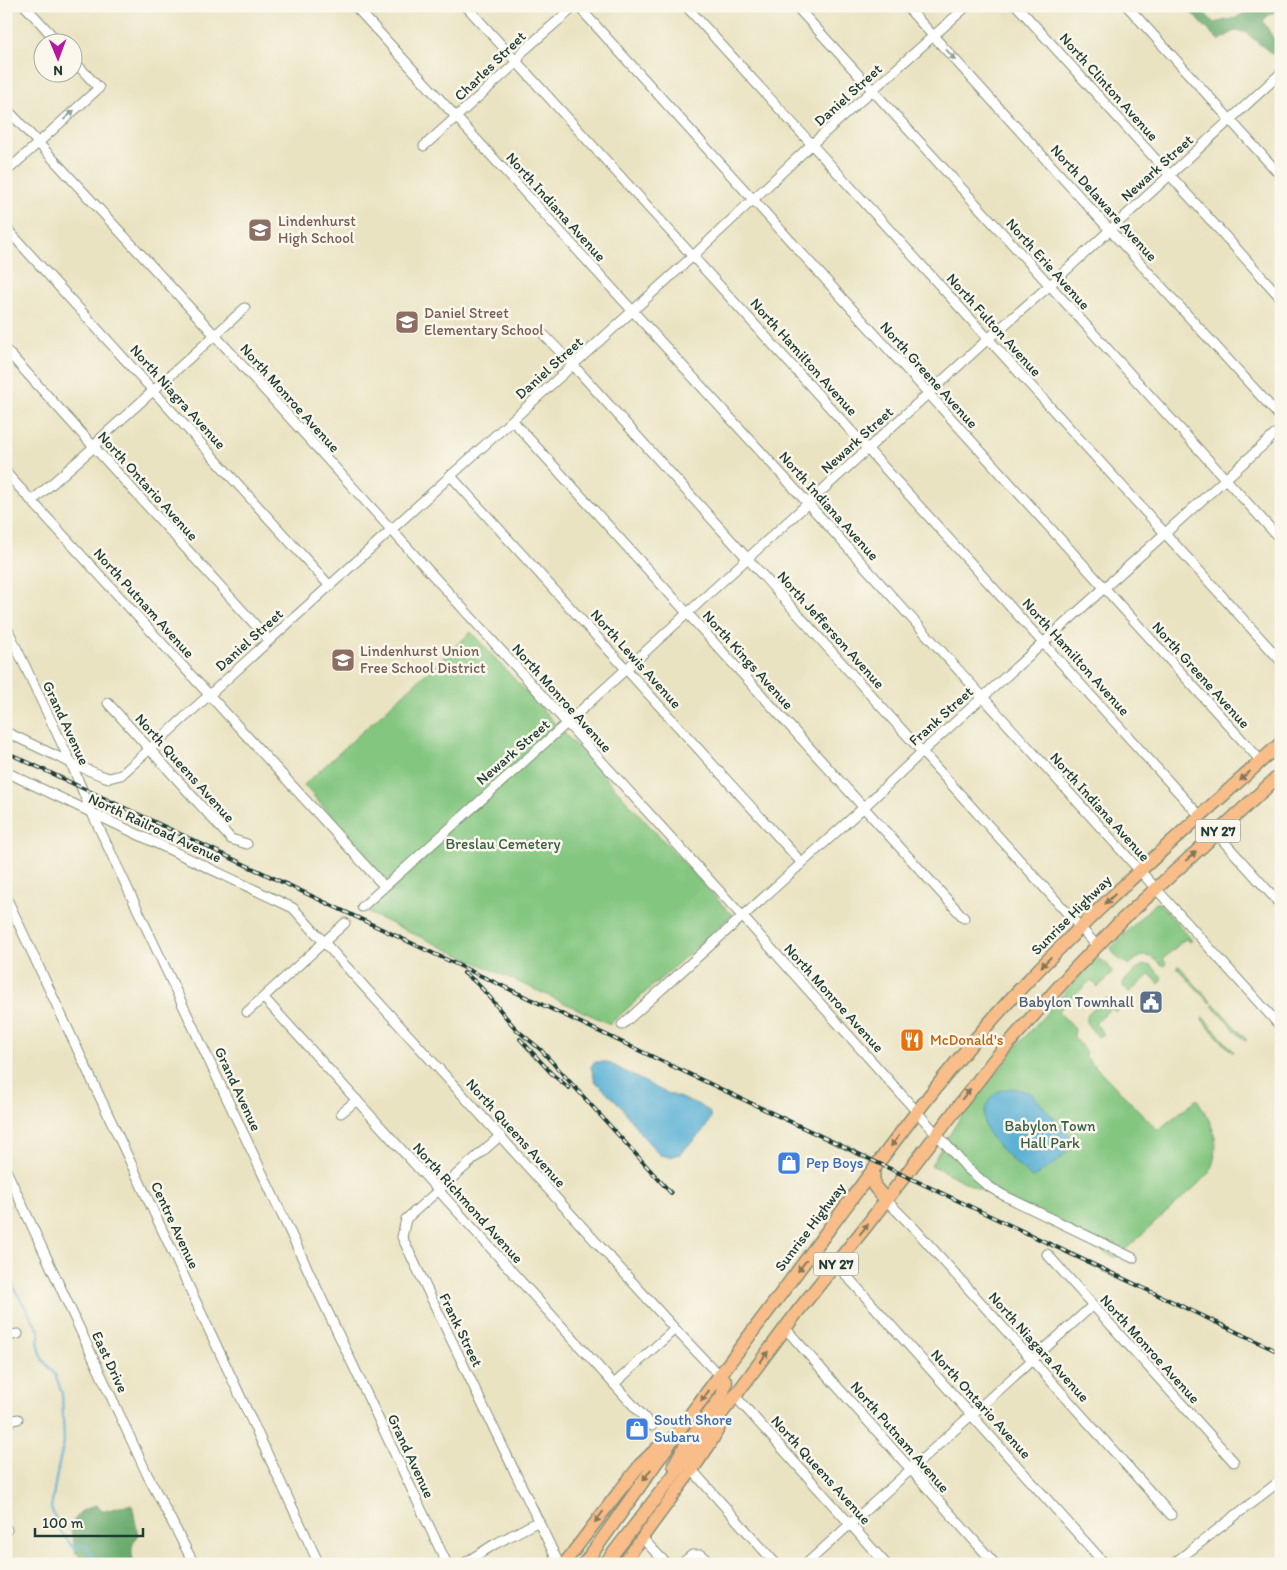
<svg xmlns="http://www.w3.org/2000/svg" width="1287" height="1570" viewBox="0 0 1287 1570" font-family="Itim,sans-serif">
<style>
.green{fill:#83c680;stroke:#51825a}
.forest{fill:#6aab6e;stroke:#447451}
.water{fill:#57afd4;stroke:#3b7684}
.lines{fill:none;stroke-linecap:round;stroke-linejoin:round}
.stream{stroke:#57afd4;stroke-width:2}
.minor-casing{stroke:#84907b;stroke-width:11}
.major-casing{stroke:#84907b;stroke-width:14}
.highway-casing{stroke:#84907b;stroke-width:15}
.minor{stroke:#fff;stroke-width:9}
.major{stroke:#f8bd88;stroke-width:11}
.highway{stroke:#f8bd88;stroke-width:12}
.rail-casing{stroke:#1f3d34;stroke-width:4}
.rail{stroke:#fbf7ec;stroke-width:2;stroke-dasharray:5.5;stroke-linecap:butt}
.oneway{fill:#8f9e9a}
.oneway2{fill:#81775a}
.labels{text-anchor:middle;stroke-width:5;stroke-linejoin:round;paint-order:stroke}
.shield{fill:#fbf7ec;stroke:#61756b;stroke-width:1}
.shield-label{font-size:14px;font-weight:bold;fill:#1f3d34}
.street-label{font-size:15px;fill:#1f3d34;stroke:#fbf7ec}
.education-label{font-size:15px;fill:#785e54;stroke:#fbf7ec;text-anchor:start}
.park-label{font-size:15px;fill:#385f47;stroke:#fbf7ec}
.service-label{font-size:15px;fill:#4e5e75;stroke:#fbf7ec;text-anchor:end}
.food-label{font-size:15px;fill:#c56008;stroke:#fbf7ec;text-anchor:start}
.shop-label{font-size:15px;fill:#366cbe;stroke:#fbf7ec;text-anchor:start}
</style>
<rect width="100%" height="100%" fill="#fbf7ec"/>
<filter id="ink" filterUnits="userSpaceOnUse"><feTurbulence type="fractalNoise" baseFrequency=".02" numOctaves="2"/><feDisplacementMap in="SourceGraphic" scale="10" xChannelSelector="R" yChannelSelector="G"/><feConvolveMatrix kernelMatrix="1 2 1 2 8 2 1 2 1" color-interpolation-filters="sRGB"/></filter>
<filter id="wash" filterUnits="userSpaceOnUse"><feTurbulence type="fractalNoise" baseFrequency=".0096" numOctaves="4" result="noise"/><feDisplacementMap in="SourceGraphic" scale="20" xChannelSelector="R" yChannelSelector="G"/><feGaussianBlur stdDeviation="1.12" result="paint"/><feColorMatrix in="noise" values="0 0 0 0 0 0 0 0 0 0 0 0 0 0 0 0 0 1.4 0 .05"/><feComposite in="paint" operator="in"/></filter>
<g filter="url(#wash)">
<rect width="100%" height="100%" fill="#eae3c2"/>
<!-- green -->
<g class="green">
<path d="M471,632L732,915L610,1024L366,912L392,886L304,785Z"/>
<path d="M1155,903H1159L1191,939V942L1185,939L1163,959L1166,963L1164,966C1156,961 1149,952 1138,958C1134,960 1132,963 1128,965L1127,963C1121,963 1113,954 1111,948Z"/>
<path d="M1099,959C1105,961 1110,966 1112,972L1110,976L1098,987L1091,980L1058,1011L1075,1029L1074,1037L1086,1052L1084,1055L1158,1130L1197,1099C1213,1126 1224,1143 1208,1175L1116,1258L931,1165L961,1116L1010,1057L1015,1048L1093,961Z"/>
<path d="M1146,965L1152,966L1162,977V981L1159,984L1150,974L1129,993L1123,986V982L1141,966Z"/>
<path d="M1178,966H1179L1211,1002L1210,1003L1177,968Z"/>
<path d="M1107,998L1119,1009L1115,1012L1111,1008L1095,1023L1104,1034L1098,1037C1095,1033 1087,1026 1087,1021C1085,1012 1101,1002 1107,998Z"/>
<path d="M1214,1004L1246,1039V1041H1245L1212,1006Z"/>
<path d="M1202,1018H1204L1234,1052H1232L1202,1020Z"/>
</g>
<!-- forest -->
<g class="forest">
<path d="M1185,6H1198L1214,23L1236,18L1255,6H1281V9L1270,14L1263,21L1281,52V61L1245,32L1234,31L1219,41Z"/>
<path d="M132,1504L138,1536C130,1545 131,1552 134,1564H90L76,1553L70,1525L82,1511L95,1505L104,1511Z"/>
</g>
<!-- water -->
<g class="water">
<path d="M594,1062H607L662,1091L697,1104L709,1111L711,1117L705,1129L680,1154L670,1157L660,1155L641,1134L619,1104L595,1081L591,1067Z"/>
<path d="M1014,1088L1031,1093L1073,1140L1074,1144L1057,1162L1032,1178C1021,1169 996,1145 988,1133C981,1121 984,1102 996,1093C1001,1089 1008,1089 1014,1088Z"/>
</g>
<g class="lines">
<!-- stream -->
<path class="stream" d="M6,1267L15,1290L40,1332L38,1341L42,1359L55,1374L62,1393L64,1442L57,1473L51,1508L62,1534L75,1549L82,1545L87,1547L97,1564"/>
</g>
</g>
<g filter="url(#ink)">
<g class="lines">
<!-- minor casing -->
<g class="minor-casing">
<g id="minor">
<path d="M25,6L58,42"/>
<path d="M355,6L803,498L1281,1027"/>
<path d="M466,6L1200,816"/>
<path d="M578,6L1261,761"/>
<path d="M686,6L1281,661"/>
<path d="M796,6L1281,540"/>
<path d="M906,6L1281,418"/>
<path d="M1017,6L1281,298"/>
<path d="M1127,6L1281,176"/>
<path d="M6,108L171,287L743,917L967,1168L988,1186L1003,1195L1133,1258"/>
<path d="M424,146L517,62L522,52L575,6"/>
<path d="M6,172L99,88L72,59"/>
<path d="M6,228L329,585"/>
<path d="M544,335L573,365L1097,946"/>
<path d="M6,350L269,640"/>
<path d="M512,420L964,918"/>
<path d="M6,471L8,475L384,886"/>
<path d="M450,475L801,862"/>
<path d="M32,501L94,447L102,437L245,308"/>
<path d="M6,626L71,763L92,813L447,1564"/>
<path d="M108,703L231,839L247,844"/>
<path d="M6,732L71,763L100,775L109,778L121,775L693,256L812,144L967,6"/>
<path d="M6,772L293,908L675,1329L710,1366L721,1375"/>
<path d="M1216,833L1281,905"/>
<path d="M6,897L319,1564"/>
<path d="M362,907L567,723L988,339L1049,286L1281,73"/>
<path d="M264,998L652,1426"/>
<path d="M247,1012L345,923"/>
<path d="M622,1025L863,808L923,751L1281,429"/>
<path d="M341,1113L357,1100"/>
<path d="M500,1136L406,1219L402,1237L559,1564"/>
<path d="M6,1170L147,1474L194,1564"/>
<path d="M886,1200L914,1228L1171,1515"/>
<path d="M1047,1254L1234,1462"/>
<path d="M836,1264L1105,1564"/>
<path d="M785,1328L995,1564"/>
<path d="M6,1336L18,1334"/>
<path d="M614,1384L675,1329"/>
<path d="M735,1396L886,1564"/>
<path d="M6,1422L18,1419"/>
<path d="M692,1470L776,1564"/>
<path d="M6,1530H7"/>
<path d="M642,1538L667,1564"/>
<path d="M463,1564L495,1544L539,1521"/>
<path d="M681,1564L692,1555H702L712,1564"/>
<path d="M806,1564L1092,1306"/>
<path d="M1173,1564L1281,1480"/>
</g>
</g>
<!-- major casing -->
<g class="major-casing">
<g id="major">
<path d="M564,1564L617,1494L640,1465"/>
<path d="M623,1564L692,1470"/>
</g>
</g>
<!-- highway casing -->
<g class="highway-casing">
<g id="highway">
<path d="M873,1170L874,1186L886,1200"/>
<path d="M640,1465L664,1442"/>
<path d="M674,1465L686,1444L722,1396L726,1382L721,1375"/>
<path d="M692,1470L709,1445L720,1425"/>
<path d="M584,1564C619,1517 651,1469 685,1422C733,1357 783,1292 831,1226C883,1157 934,1086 991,1021C1080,920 1182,833 1281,743"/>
<path d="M605,1564L735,1396L798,1311L867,1225L994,1060L1071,973L1122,920L1281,774"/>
</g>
</g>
<!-- minor -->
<use href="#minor" class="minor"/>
<!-- major -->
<use href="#major" class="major"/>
<!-- highway -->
<use href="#highway" class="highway"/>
<!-- rail casing -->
<g class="rail-casing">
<g id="rail">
<path d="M6,752L1281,1353"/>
<path d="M464,973C486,988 499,1011 517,1030C525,1037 533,1043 541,1050L671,1193"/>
<path d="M520,1039L553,1075L569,1088"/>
</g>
</g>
<!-- rail -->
<use href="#rail" class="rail"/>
</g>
<!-- one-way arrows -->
<defs><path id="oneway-solid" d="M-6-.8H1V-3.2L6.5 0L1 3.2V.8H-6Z" transform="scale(1.25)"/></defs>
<g class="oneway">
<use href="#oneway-solid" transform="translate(951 55) rotate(48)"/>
<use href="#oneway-solid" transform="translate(69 115) rotate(-42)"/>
</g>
<g class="oneway2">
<use href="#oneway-solid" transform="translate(1245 776) rotate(138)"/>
<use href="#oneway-solid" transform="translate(1191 856) rotate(-42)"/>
<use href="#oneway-solid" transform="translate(1110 899) rotate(136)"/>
<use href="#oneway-solid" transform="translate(1046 962) rotate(134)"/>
<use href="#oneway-solid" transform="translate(966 1094) rotate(-51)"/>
<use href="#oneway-solid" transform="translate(895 1141) rotate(127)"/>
<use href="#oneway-solid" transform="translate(864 1229) rotate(-52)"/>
<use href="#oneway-solid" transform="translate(802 1266) rotate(127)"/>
<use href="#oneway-solid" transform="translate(764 1357) rotate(-54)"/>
<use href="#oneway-solid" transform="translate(705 1396) rotate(126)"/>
<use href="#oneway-solid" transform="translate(647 1475) rotate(124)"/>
<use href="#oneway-solid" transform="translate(599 1517) rotate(127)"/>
</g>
</g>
<!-- icons -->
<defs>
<g id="school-square" transform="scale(1.25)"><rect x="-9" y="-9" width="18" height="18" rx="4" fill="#8d6e63" stroke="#fbf7ec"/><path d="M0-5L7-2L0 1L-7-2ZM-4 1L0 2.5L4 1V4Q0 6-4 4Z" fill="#fff"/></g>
<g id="civic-square" transform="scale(1.25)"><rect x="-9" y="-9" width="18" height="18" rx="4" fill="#5c6f8a" stroke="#fbf7ec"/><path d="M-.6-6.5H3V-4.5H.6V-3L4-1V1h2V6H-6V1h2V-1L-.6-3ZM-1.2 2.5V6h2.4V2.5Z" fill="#fff"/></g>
<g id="restaurant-square" transform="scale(1.25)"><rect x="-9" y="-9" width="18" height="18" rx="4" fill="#e8710a" stroke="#fbf7ec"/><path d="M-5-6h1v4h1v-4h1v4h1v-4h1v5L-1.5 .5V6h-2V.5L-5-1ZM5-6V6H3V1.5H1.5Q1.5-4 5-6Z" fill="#fff"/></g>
<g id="shop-square" transform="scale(1.25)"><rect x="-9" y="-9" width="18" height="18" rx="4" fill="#3f7fe0" stroke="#fbf7ec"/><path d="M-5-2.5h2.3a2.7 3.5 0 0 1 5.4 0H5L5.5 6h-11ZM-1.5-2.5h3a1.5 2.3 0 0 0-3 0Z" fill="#fff"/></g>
</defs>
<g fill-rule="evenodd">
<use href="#school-square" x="260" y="230"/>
<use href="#school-square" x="407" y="322"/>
<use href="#school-square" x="343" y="660"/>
<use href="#civic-square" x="1151" y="1002"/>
<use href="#restaurant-square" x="912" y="1040"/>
<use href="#shop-square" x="789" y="1163"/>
<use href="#shop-square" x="637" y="1429"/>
</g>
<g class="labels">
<!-- shield labels -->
<g class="shield">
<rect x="1195.5" y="819.5" width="45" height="23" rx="4"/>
<rect x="813.5" y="1252.5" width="45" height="23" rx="4"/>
</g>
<g class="shield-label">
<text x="1218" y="836">NY 27</text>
<text x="836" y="1269">NY 27</text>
</g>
<!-- street labels -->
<g class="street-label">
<text transform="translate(490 66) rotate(-44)" y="5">Charles Street</text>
<text transform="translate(1109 87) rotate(48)" y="5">North Clinton Avenue</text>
<text transform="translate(848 95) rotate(-42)" y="5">Daniel Street</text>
<text transform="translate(1157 168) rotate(-42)" y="5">Newark Street</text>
<text transform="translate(1104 203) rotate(48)" y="5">North Delaware Avenue</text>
<text transform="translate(556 207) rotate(48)" y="5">North Indiana Avenue</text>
<text transform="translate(1048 264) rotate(48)" y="5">North Erie Avenue</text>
<text transform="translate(994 325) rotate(48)" y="5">North Fulton Avenue</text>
<text transform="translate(804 357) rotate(48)" y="5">North Hamilton Avenue</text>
<text transform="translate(549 368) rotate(-42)" y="5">Daniel Street</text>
<text transform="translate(929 375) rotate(48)" y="5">North Greene Avenue</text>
<text transform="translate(178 397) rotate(48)" y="5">North Niagra Avenue</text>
<text transform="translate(290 398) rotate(48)" y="5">North Monroe Avenue</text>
<text transform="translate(857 440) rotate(-42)" y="5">Newark Street</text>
<text transform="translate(148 486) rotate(48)" y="5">North Ontario Avenue</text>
<text transform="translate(829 506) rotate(48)" y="5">North Indiana Avenue</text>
<text transform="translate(144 603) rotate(48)" y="5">North Putnam Avenue</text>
<text transform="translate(831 630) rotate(48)" y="5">North Jefferson Avenue</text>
<text transform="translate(249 640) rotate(-42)" y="5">Daniel Street</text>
<text transform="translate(1076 657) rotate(48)" y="5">North Hamilton Avenue</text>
<text transform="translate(636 659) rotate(48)" y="5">North Lewis Avenue</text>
<text transform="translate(748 660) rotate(48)" y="5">North Kings Avenue</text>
<text transform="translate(1201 675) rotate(48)" y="5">North Greene Avenue</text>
<text transform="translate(562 698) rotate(48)" y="5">North Monroe Avenue</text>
<text transform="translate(941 716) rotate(-42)" y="5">Frank Street</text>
<text transform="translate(66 723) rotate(65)" y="5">Grand Avenue</text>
<text transform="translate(513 752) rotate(-41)" y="5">Newark Street</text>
<text transform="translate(185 768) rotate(48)" y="5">North Queens Avenue</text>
<text transform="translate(1100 807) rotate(48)" y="5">North Indiana Avenue</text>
<text transform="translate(155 828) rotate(25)" y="5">North Railroad Avenue</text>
<text transform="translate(1071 915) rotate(-45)" y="5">Sunrise Highway</text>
<text transform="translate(834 998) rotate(48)" y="5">North Monroe Avenue</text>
<text transform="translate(238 1089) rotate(65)" y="5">Grand Avenue</text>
<text transform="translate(516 1133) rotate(48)" y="5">North Queens Avenue</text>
<text transform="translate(468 1203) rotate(48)" y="5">North Richmond Avenue</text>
<text transform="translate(175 1225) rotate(65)" y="5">Centre Avenue</text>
<text transform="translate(810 1227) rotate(-53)" y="5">Sunrise Highway</text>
<text transform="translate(461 1330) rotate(64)" y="5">Frank Street</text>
<text transform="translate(1039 1347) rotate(48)" y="5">North Niagara Avenue</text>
<text transform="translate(1150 1349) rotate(48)" y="5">North Monroe Avenue</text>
<text transform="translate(110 1362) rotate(65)" y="5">East Drive</text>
<text transform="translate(981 1404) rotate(48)" y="5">North Ontario Avenue</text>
<text transform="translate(900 1437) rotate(49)" y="5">North Putnam Avenue</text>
<text transform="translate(411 1456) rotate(65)" y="5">Grand Avenue</text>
<text transform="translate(821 1470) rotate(48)" y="5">North Queens Avenue</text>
</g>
<!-- education labels -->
<g class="education-label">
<text x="278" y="226">Lindenhurst<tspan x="278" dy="17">High School</tspan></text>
<text x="424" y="318">Daniel Street<tspan x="424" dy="17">Elementary School</tspan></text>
<text x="360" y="656">Lindenhurst Union<tspan x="360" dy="17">Free School District</tspan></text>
</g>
<!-- park labels -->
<g class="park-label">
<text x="503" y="849">Breslau Cemetery</text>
<text x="1050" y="1131">Babylon Town<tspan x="1050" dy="17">Hall Park</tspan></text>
</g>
<!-- service labels -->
<g class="service-label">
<text x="1134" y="1007">Babylon Townhall</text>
</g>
<!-- food labels -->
<g class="food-label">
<text x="930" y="1045">McDonald's</text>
</g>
<!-- shop labels -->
<g class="shop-label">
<text x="806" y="1168">Pep Boys</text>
<text x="654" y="1425">South Shore<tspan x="654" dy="17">Subaru</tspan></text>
</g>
</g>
<!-- margin -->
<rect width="1287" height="1570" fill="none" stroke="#fbf7ec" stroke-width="25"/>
<!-- north arrow -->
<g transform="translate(58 58) rotate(179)"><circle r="24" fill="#fbf7ec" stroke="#a3ada2"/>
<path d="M0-4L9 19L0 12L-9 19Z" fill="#b5179e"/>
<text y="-8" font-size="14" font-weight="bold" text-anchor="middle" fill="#1f3d34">N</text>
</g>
<!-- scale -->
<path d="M35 1528v8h108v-8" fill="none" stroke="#1f3d34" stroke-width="2.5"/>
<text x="42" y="1528" font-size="15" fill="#1f3d34" stroke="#fbf7ec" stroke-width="4" paint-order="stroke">100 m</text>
</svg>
